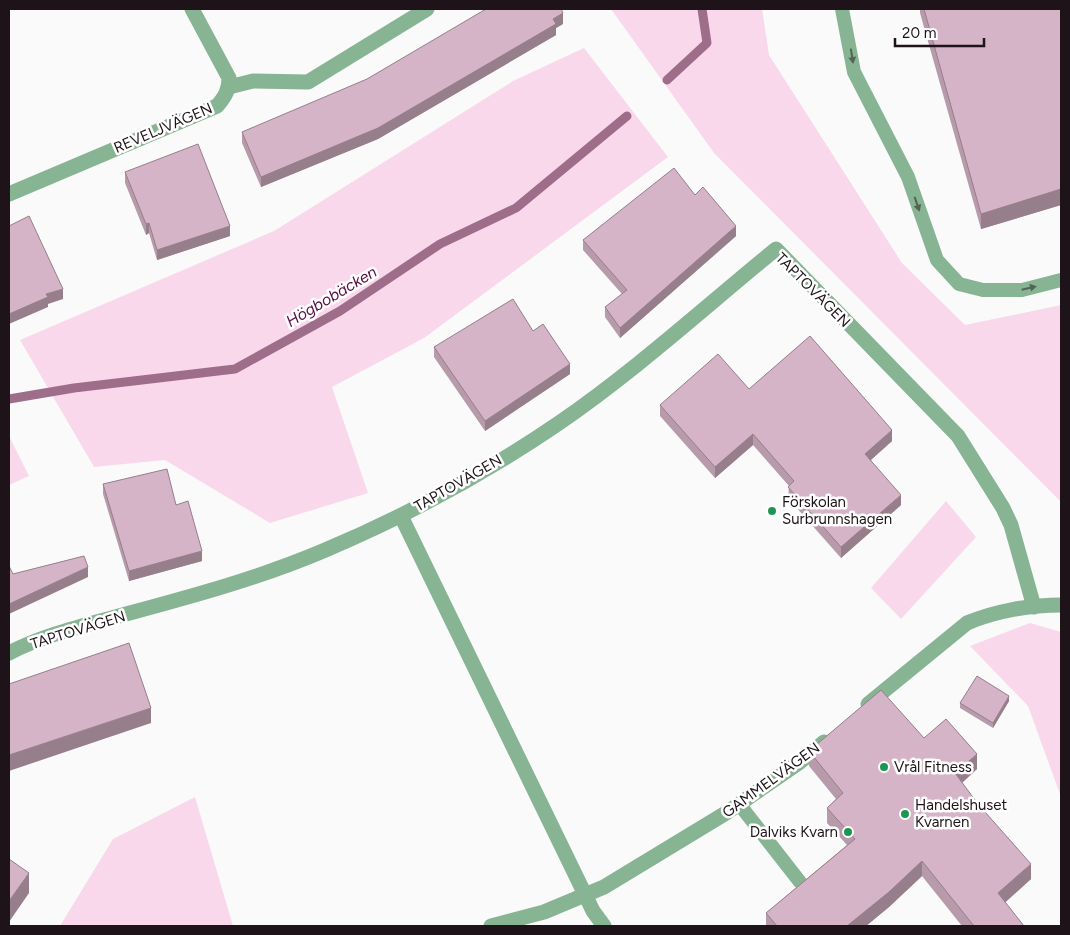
<svg xmlns="http://www.w3.org/2000/svg" width="1070" height="935" viewBox="0 0 1070 935" font-family="Figtree,sans-serif">
<style>
.green{fill:#f9d8eb}
.lines{fill:none;stroke-linecap:round;stroke-linejoin:round}
.stream{stroke:#9d6d89;stroke-width:9}
.lane{stroke:#87b493;stroke-width:14}
.street{stroke:#87b493;stroke-width:15}
.wall{fill:#b89bab}
.shaded-wall{fill:#967e8b}
.building{fill:#d6b4c7;stroke:#967e8b}
.oneway{fill:#536456}
.poi-dot{fill:#1c9653;stroke:#fff;stroke-width:2}
.labels{text-anchor:middle;stroke-width:5;stroke-linejoin:round;paint-order:stroke}
.street-label{font-size:15px;fill:#1f131a;stroke:#fff}
.poi-label{font-size:15px;fill:#1f131a;stroke:#fff;text-anchor:start}
.water-label{font-size:16px;font-style:italic;fill:#590d42;stroke:#fff}
</style>
<rect width="100%" height="100%" fill="#fafafa"/>
<!-- green -->
<g class="green">
<path d="M611,9H762L769,55L902,263L965,325L1061,305V502L714,153Z"/>
<path d="M584,48L668,157L424,338L332,387L368,493L270,523L165,460L94,467L20,340L274,231L513,81Z"/>
<path d="M9,436L29,476L9,485Z"/>
<path d="M946,501L976,537L901,619L871,588Z"/>
<path d="M1030,623L1061,632V797L1028,706L970,646Z"/>
<path d="M195,797L233,926H60L113,839Z"/>
</g>
<g class="lines">
<!-- stream -->
<g class="stream">
<path d="M667,80L707,43L702,9"/>
<path d="M9,399L74,388L235,369L340,311L440,244L516,208L627,116"/>
</g>
<!-- lane -->
<g class="lane">
<path d="M842,9L854,72L908,177L937,260L959,284L983,290H1022L1061,280"/>
<path d="M739,804L800,882"/>
</g>
<!-- street -->
<g class="street">
<path d="M229,87L253,81L308,82L427,9"/>
<path d="M9,194L217,106C225,97 229,90 229,78L192,9"/>
<path d="M401,516L593,911L604,926"/>
<path d="M9,653C46,634 87,625 126,614C193,596 259,578 323,551C406,516 486,473 559,423C636,370 705,307 776,249L958,436L1003,508L1011,525L1034,607"/>
<path d="M868,704L967,623C995,611 1030,605 1061,605"/>
<path d="M491,926L544,912L604,887L726,813L800,762L824,742"/>
</g>
</g>
<!-- wall -->
<g class="wall">
<path d="M920,9H1061V205L981,229L920,13Z"/>
<path d="M563,24L556,28V35L378,139L261,187L242,143V132Z"/>
<path d="M125,172L230,236L157,260L149,233L146,235L125,183Z"/>
<path d="M695,195L736,236L620,338L605,317V307L622,294L583,250V240Z"/>
<path d="M533,331L570,374L485,431L434,357V347Z"/>
<path d="M749,389L892,441L871,460L901,505L841,558L788,498L789,486L753,445L715,478L660,416V405Z"/>
<path d="M103,484L176,505L202,561L129,581L103,494Z"/>
<path d="M1009,701L993,728L960,708V703Z"/>
<path d="M924,738L977,769L962,783L1031,879L1005,902L1024,926H962L922,876L889,907L866,926H766V913L847,845L827,823V808L836,799L809,766V751Z"/>
</g>
<!-- shaded-wall -->
<g class="shaded-wall">
<path d="M563,13V24L556,28V35L378,139L261,187V177Z"/>
<path d="M1061,189V205L981,229V214Z"/>
<path d="M149,223V233L146,235V224Z"/>
<path d="M230,226V236L157,260V250Z"/>
<path d="M736,226V236L620,338V328Z"/>
<path d="M63,289V299L48,304V307L9,324V314L46,294Z"/>
<path d="M570,364V374L485,431V421Z"/>
<path d="M892,430V441L865,465V454Z"/>
<path d="M753,434V445L715,478V467Z"/>
<path d="M901,495V505L841,558V547Z"/>
<path d="M202,551V561L129,581V571Z"/>
<path d="M88,567V577L9,614V604Z"/>
<path d="M1009,696V701L993,728V723Z"/>
<path d="M151,708V723L9,771V755Z"/>
<path d="M977,754V769L955,789V773Z"/>
<path d="M922,861V876L889,907L866,926H847Z"/>
<path d="M1031,864V879L998,909V893Z"/>
<path d="M29,873V893L9,922V901Z"/>
</g>
<!-- building -->
<g class="building">
<path d="M486,9H561L563,13L553,19L556,24L378,128L261,177L242,132L367,79Z"/>
<path d="M924,9H1061V189L981,214Z"/>
<path d="M198,144L230,226L157,250L149,223L146,224L125,172Z"/>
<path d="M674,168L695,195L703,187L736,226L620,328L605,307L627,290L583,240Z"/>
<path d="M29,216L63,289L46,294L48,297L9,314V226Z"/>
<path d="M513,299L533,331L543,324L570,364L485,421L434,347Z"/>
<path d="M810,336L892,430L865,454L901,495L841,547L788,487L794,481L753,434L715,467L660,405L718,354L749,389Z"/>
<path d="M167,469L176,505L188,501L202,551L129,571L103,484Z"/>
<path d="M84,556L88,567L9,604V566L13,574Z"/>
<path d="M129,643L151,708L9,755V684Z"/>
<path d="M977,676L1009,696L993,723L960,703Z"/>
<path d="M881,690L924,738L946,719L977,754L955,773L978,804L1031,864L998,893L1024,926H974L922,861L889,892L847,926H777L766,913L855,839L827,808L843,793L809,751Z"/>
<path d="M9,859L29,873L9,901Z"/>
</g>
<!-- one-way arrows -->
<defs><path id="oneway-solid" d="M-6-.8H1V-3.2L6.5 0L1 3.2V.8H-6Z" transform="scale(1.25)"/></defs>
<g class="oneway">
<use href="#oneway-solid" transform="translate(852 56) rotate(81)"/>
<use href="#oneway-solid" transform="translate(917 204) rotate(71)"/>
<use href="#oneway-solid" transform="translate(1029 288) rotate(-13)"/>
</g>
<!-- markers -->
<g class="poi-dot">
<circle cx="772" cy="511" r="5"/>
<circle cx="884" cy="767" r="5"/>
<circle cx="905" cy="814" r="5"/>
<circle cx="848" cy="832" r="5"/>
</g>
<g class="labels">
<!-- street labels -->
<g class="street-label">
<text transform="translate(163 128) rotate(-23)" y="5">REVELJVÄGEN</text>
<text transform="translate(813 290) rotate(45)" y="5">TAPTOVÄGEN</text>
<text transform="translate(458 483) rotate(-30)" y="5">TAPTOVÄGEN</text>
<text transform="translate(78 630) rotate(-17)" y="5">TAPTOVÄGEN</text>
<text transform="translate(771 780) rotate(-36)" y="5">GAMMELVÄGEN</text>
</g>
<!-- poi labels -->
<g class="poi-label">
<text x="782" y="507">Förskolan<tspan x="782" dy="17">Surbrunnshagen</tspan></text>
<text x="894" y="772">Vrål Fitness</text>
<text x="915" y="810">Handelshuset<tspan x="915" dy="17">Kvarnen</tspan></text>
<text x="838" y="837" text-anchor="end">Dalviks Kvarn</text>
</g>
<!-- water labels -->
<g class="water-label">
<text transform="translate(331 296) rotate(-31)" y="6">Högbobäcken</text>
</g>
</g>
<!-- border -->
<rect width="1070" height="935" fill="none" stroke="#1f131a" stroke-width="20"/>
<!-- scale -->
<path d="M895 38v8h89v-8" fill="none" stroke="#1f131a" stroke-width="2.5"/>
<text x="902" y="38" font-size="15" fill="#1f131a" stroke="#ffffff" stroke-width="4" paint-order="stroke">20 m</text>
</svg>
